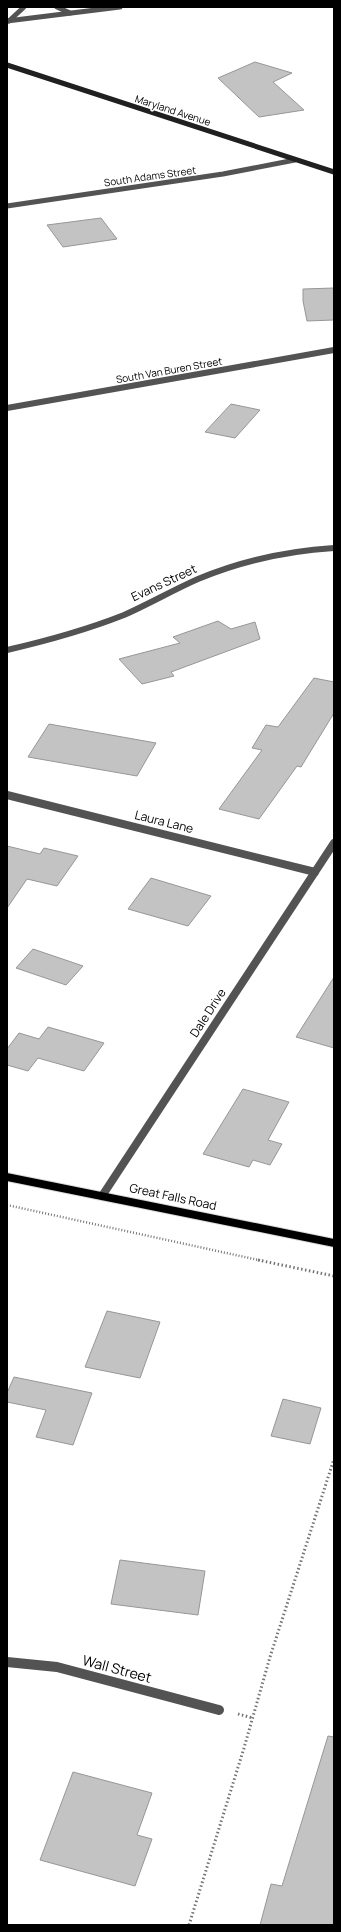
<svg xmlns="http://www.w3.org/2000/svg" width="341" height="1932" viewBox="0 0 341 1932" font-family="Manrope,sans-serif">
<style>
.building{fill:#c3c3c3;stroke:#979797}
.lines{fill:none;stroke-linecap:round;stroke-linejoin:round}
.primary-casing{stroke:#dbdbdb;stroke-width:2}
.path-far1{stroke:#757575;stroke-width:2.5;stroke-dasharray:1 2;stroke-linecap:butt}
.path{stroke:#757575;stroke-width:3;stroke-dasharray:1.5 2.5;stroke-linecap:butt}
.lane{stroke:#535353;stroke-width:5}
.street-far3{stroke:#535353;stroke-width:5}
.street-far2{stroke:#535353;stroke-width:6}
.street-far1{stroke:#535353;stroke-width:8}
.street{stroke:#535353;stroke-width:10}
.secondary{stroke:#202020;stroke-width:5}
.primary{fill:#000;fill-rule:evenodd}
.labels{text-anchor:middle;stroke-width:3;stroke-linejoin:round;paint-order:stroke}
.far-street-label{font-size:10px;fill:#000;stroke:#fff}
.street-label{font-size:12px;fill:#000;stroke:#fff}
.near-street-label{font-size:14px;fill:#000;stroke:#fff}
</style>
<rect width="100%" height="100%" fill="#fff"/>
<!-- building -->
<g class="building">
<path d="M255,62L292,73L273,82L304,110L259,117L218,78Z"/>
<path d="M101,218L117,239L63,247L47,225Z"/>
<path d="M334,288V320L307,321L303,301V289Z"/>
<path d="M231,404L260,410L235,438L205,432Z"/>
<path d="M218,621L231,629L255,622L260,639L171,672L174,676L142,684L119,659L180,643L173,637Z"/>
<path d="M314,678L334,682V713L301,767L297,766L259,819L219,809L262,750L252,748L266,725L278,727Z"/>
<path d="M49,724L156,743L137,776L28,757Z"/>
<path d="M7,846L40,854L44,848L78,856L57,886L27,879L7,908Z"/>
<path d="M151,878L211,896L188,926L128,909Z"/>
<path d="M33,949L83,966L66,985L16,968Z"/>
<path d="M334,977V1048L296,1037Z"/>
<path d="M48,1027L104,1043L84,1071L38,1058L28,1071L7,1065V1049L19,1033L39,1039Z"/>
<path d="M243,1089L289,1102L268,1140L282,1144L270,1165L253,1160L249,1167L203,1154Z"/>
<path d="M107,1311L160,1322L140,1378L85,1367Z"/>
<path d="M14,1377L92,1393L73,1445L36,1437L46,1410L7,1402V1393Z"/>
<path d="M283,1399L321,1408L310,1444L271,1436Z"/>
<path d="M120,1560L205,1571L198,1615L111,1604Z"/>
<path d="M328,1736L334,1737V1925H260L271,1884L282,1886Z"/>
<path d="M73,1772L152,1793L137,1835L152,1839L135,1886L40,1860Z"/>
</g>
<g class="lines">
<!-- primary casing -->
<g class="primary-casing">
<path id="primary" d="M7,1173L334,1239V1247L7,1181Z"/>
</g>
<!-- path-far1 -->
<path class="path-far1" d="M7,1205L263,1261"/>
<!-- path -->
<g class="path">
<path d="M258,1260L334,1276"/>
<path d="M238,1714L253,1718"/>
<path d="M189,1925L244,1748L270,1657L334,1459"/>
</g>
<!-- lane -->
<path class="lane" d="M57,7L70,13"/>
<!-- street-far3 -->
<g class="street-far3">
<path d="M7,21L120,7"/>
<path d="M9,21L24,7"/>
<path d="M7,206L223,174L295,160"/>
</g>
<!-- street-far2 -->
<g class="street-far2">
<path d="M7,408L334,350"/>
<path d="M7,650C46,641 86,630 124,615C149,604 173,590 198,579C241,561 287,551 334,548"/>
</g>
<!-- street-far1 -->
<g class="street-far1">
<path d="M7,795L315,872"/>
<path d="M102,1196L334,843"/>
</g>
<!-- street -->
<path class="street" d="M7,1662L57,1667L219,1710"/>
<!-- secondary -->
<path class="secondary" d="M7,65L334,172"/>
<!-- primary -->
<use href="#primary" class="primary"/>
</g>
<g class="labels">
<!-- far-street labels -->
<g class="far-street-label">
<text transform="translate(173 110) rotate(18)" y="4">Maryland Avenue</text>
<text transform="translate(150 176) rotate(-8)" y="4">South Adams Street</text>
<text transform="translate(169 370) rotate(-10)" y="4">South Van Buren Street</text>
</g>
<!-- street labels -->
<g class="street-label">
<text transform="translate(164 583) rotate(-25)" y="4">Evans Street</text>
<text transform="translate(164 822) rotate(14)" y="4">Laura Lane</text>
<text transform="translate(208 1013) rotate(-57)" y="4">Dale Drive</text>
<text transform="translate(173 1197) rotate(12)" y="4">Great Falls Road</text>
</g>
<!-- near-street labels -->
<g class="near-street-label">
<text transform="translate(117 1669) rotate(15)" y="5">Wall Street</text>
</g>
</g>
<!-- border -->
<rect width="341" height="1932" fill="none" stroke="#000000" stroke-width="16"/>
</svg>
